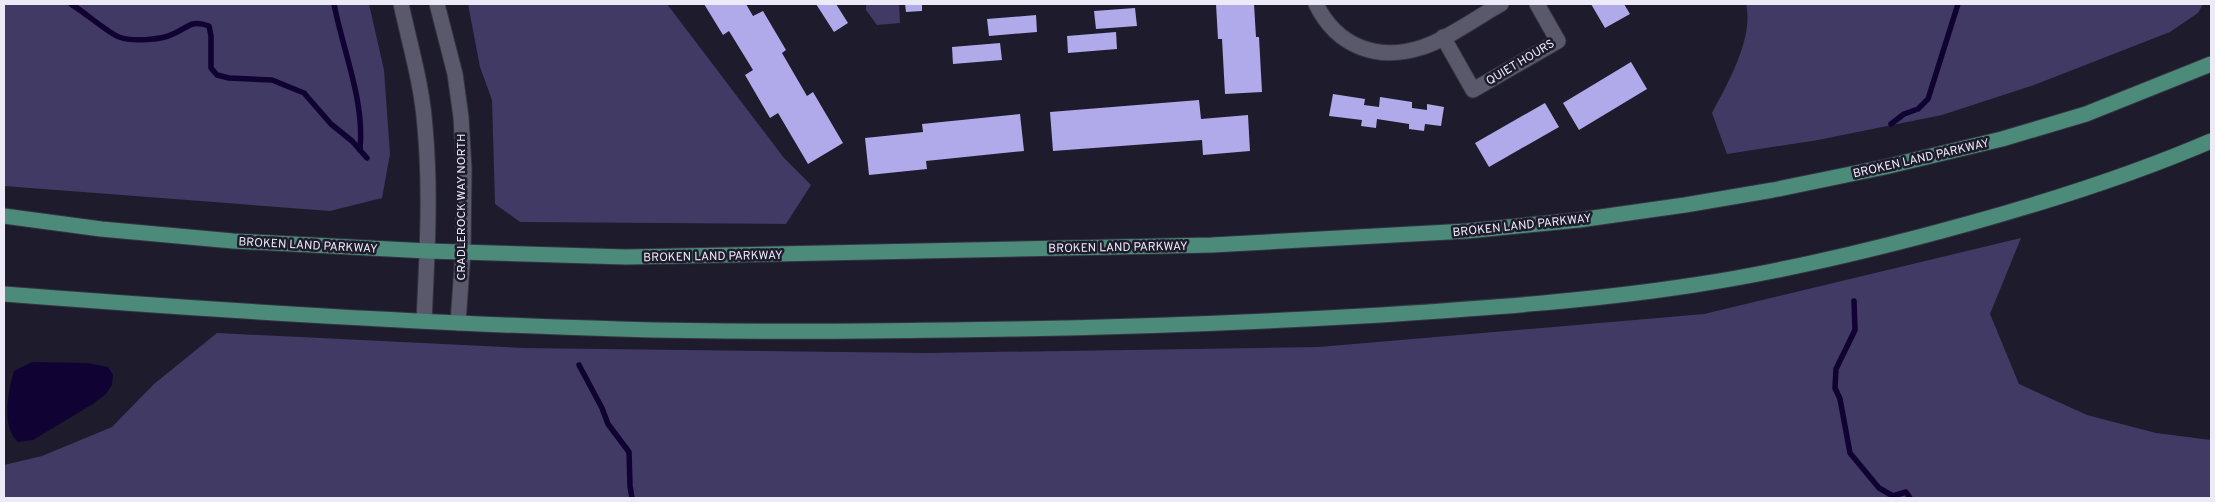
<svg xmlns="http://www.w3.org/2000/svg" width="2215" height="502" viewBox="0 0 2215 502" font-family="Overpass,sans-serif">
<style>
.green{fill:#403a65}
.water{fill:#110234}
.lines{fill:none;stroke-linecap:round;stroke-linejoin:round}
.stream{stroke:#110234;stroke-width:5.5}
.building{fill:#b0a9ea}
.minor-casing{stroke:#353441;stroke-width:17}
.major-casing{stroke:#353441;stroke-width:17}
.minor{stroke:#5a596c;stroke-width:15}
.major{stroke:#4c8a7a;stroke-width:15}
.labels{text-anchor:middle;stroke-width:5;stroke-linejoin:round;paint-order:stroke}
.street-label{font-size:12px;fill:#ebeaf6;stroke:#1d1b2c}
</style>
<rect width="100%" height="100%" fill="#1d1b2c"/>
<!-- green -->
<g class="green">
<path d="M4,4H369L384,70L390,154L382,198L330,211L4,186Z"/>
<path d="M468,4H667L784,158L811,185L786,224L520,222L495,204L492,100L480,67Z"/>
<path d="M866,4H899L900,23L877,25L866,10Z"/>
<path d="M1746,4H2203L2198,13L2170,32L2034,85L1942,115L1818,140L1727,154L1712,113C1728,83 1754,38 1746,4Z"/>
<path d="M2021,238L1990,314L2019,384L2087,415L2156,433L2211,440V498H4V465L42,456L112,427L154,384L217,333L523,348L927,353L1319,347L1704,314Z"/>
</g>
<!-- water -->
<path class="water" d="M32,362L87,363L108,367L113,375L112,385L106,394L91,405L33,440L18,442C1,427 8,391 14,371Z"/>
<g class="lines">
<!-- stream -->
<g class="stream">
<path d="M71,4C83,11 108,33 119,37C132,42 161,40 173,34C188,28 190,19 209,26L211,36V68L217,75L229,78L272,80L304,93L331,124L352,141L367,158"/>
<path d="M334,4C343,51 365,101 360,150"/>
<path d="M1891,124L1904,114L1918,109L1928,99L1958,4"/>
<path d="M1854,301L1855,330L1836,369L1835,388L1840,399L1850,453L1879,488L1893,496L1906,492L1910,498"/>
<path d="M579,365L602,408L608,424L629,452L630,486L632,498"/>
</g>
</g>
<!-- building -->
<g class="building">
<path d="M704,4H746L753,16L763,11L786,50L782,53L807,96L813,92L843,143L808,164L778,113L770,118L745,75L753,70L729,31L723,35Z"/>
<path d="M816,4H836L848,23L834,32Z"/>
<path d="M905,4H922V11L906,12Z"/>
<path d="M1216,4H1254L1256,37H1259L1262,92L1225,94L1222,39H1218Z"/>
<path d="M1591,4H1624L1630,14L1605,28Z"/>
<path d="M1135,8L1137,26L1096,29L1094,11Z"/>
<path d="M1036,15L1037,32L989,36L987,19Z"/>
<path d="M1116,32L1117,49L1068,53L1067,36Z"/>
<path d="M1000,43L1002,60L953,64L952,47Z"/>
<path d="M1631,62L1647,89L1579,130L1563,103Z"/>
<path d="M1333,94L1365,99L1364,105L1379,107L1380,97L1412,102V108L1427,110V104L1444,107L1441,126L1425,124L1424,131L1409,129V124L1377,119L1376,128L1361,126L1362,120L1329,116Z"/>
<path d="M1199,100L1201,119L1248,115L1250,151L1203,155L1202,140L1053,151L1050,112Z"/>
<path d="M1545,103L1559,127L1489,167L1475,143Z"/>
<path d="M1020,114L1024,151L926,161L927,169L869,175L865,138L923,132L922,124Z"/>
</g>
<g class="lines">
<!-- minor casing -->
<g class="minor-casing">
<g id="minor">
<path d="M401,4C410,45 422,85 425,127C431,191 427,257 424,321"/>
<path d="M437,4L455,74L461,117L464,169L463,252L458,323"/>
<path d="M1316,4C1337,47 1378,62 1423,47C1446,40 1479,16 1501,4"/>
<path d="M1443,37L1473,90L1558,41L1537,4"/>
</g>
</g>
<!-- major casing -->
<g class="major-casing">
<g id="major">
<path d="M4,216L101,229L233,241L428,251L626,257L1212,245L1467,231L1579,220L1685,205L1773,190L1885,167L2002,139L2086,114L2211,64"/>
<path d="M4,294C209,310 414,323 619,329C750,333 881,331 1012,329C1135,327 1258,322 1381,315C1486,308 1590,301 1694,285C1786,271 1877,249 1967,224C2050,201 2132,175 2211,141"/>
</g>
</g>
<!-- minor -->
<use href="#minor" class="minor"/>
<!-- major -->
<use href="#major" class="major"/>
</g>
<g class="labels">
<!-- street labels -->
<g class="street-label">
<text transform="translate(1520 62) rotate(-31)" y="4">QUIET HOURS</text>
<text transform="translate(1921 158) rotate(-13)" y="4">BROKEN LAND PARKWAY</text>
<text transform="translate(461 207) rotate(-90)" y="4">CRADLEROCK WAY NORTH</text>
<text transform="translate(1522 225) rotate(-6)" y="4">BROKEN LAND PARKWAY</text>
<text transform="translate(308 245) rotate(3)" y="4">BROKEN LAND PARKWAY</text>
<text transform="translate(1118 247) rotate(-1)" y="4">BROKEN LAND PARKWAY</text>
<text transform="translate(713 256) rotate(-1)" y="4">BROKEN LAND PARKWAY</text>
</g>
</g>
<!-- border -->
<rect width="2215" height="502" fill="none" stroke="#ebeaf6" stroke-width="10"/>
</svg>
